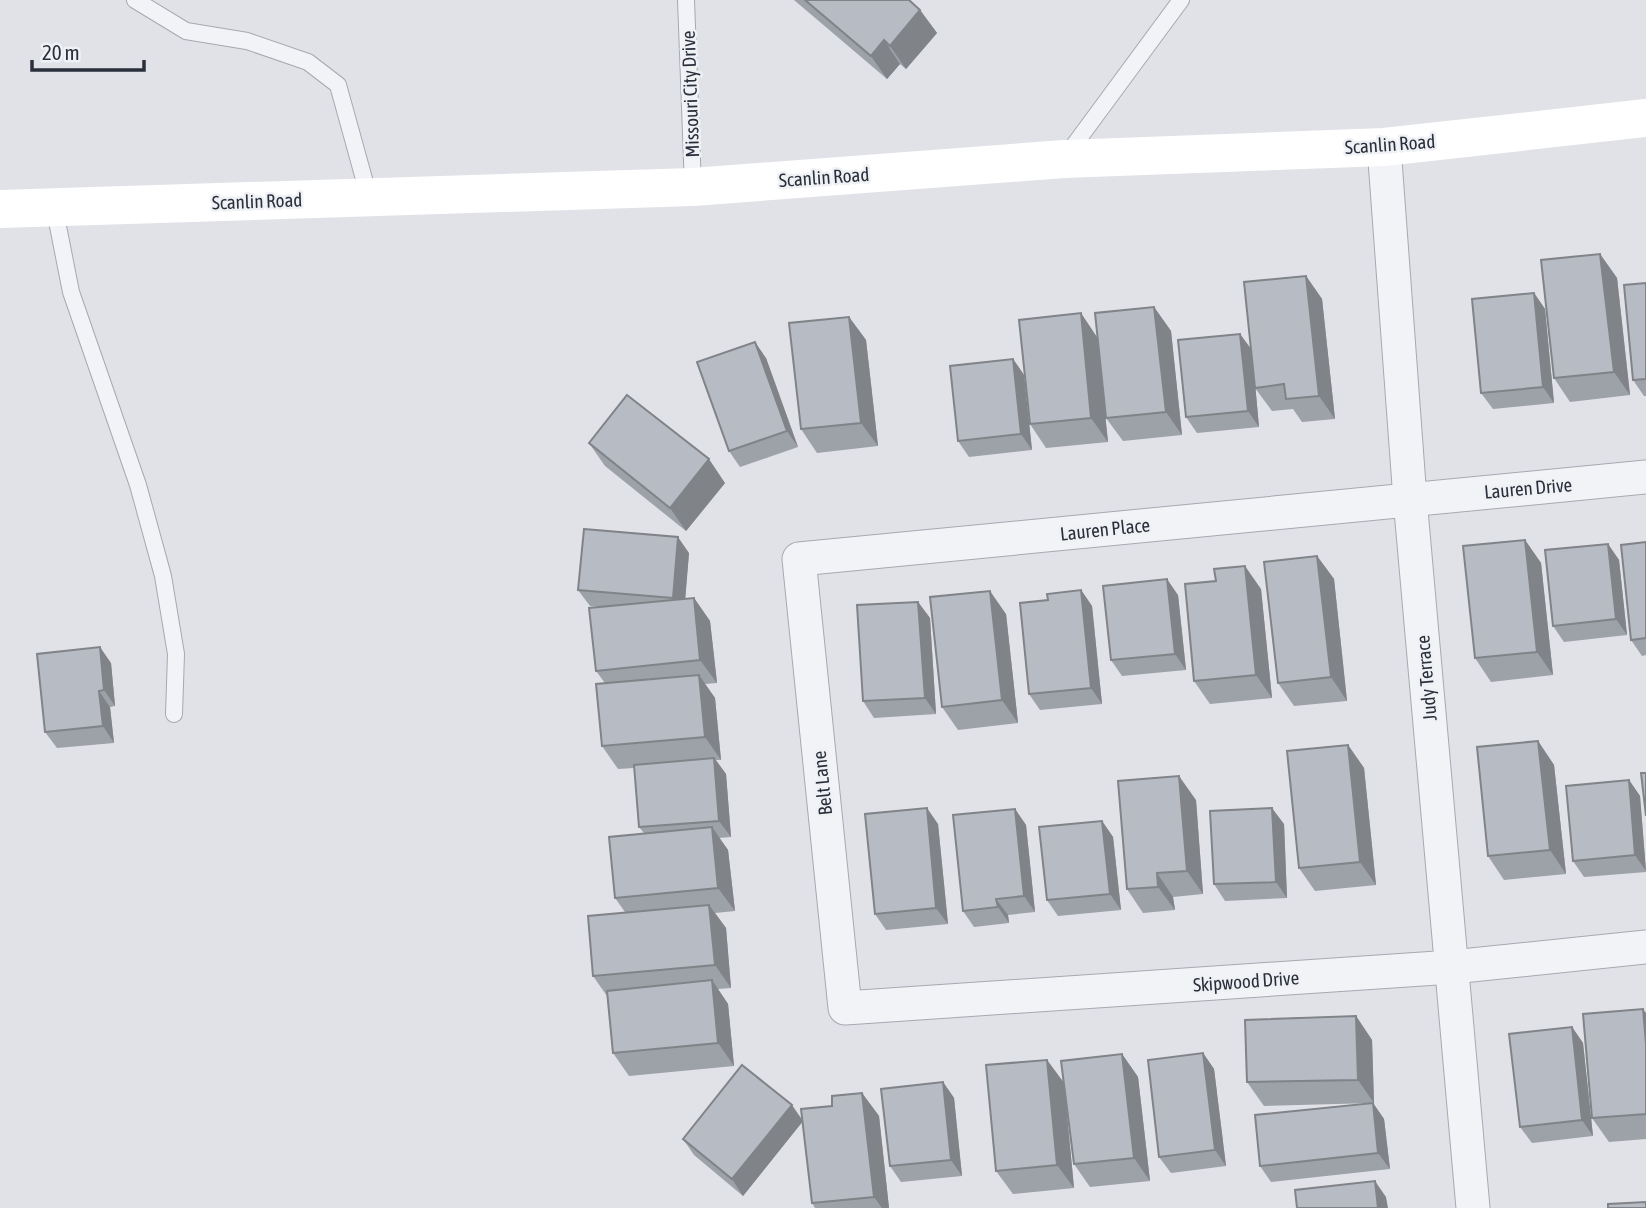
<svg xmlns="http://www.w3.org/2000/svg" width="1646" height="1208" viewBox="0 0 1646 1208" font-family="'Asap Condensed',sans-serif">
<style>
.lines{fill:none;stroke-linecap:round;stroke-linejoin:round}
.lane-casing{stroke:#a6a9b0;stroke-width:18}
.street-casing{stroke:#a6a9b0;stroke-width:35}
.lane{stroke:#f2f3f6;stroke-width:16}
.street{stroke:#f2f3f6;stroke-width:33}
.secondary{stroke:#fff;stroke-width:38}
.wall{fill:#9da1a8}
.shaded-wall{fill:#808388}
.building{fill:#b7bbc3;stroke:#808388;stroke-width:2}
.labels{text-anchor:middle;stroke-width:5;stroke-linejoin:round;paint-order:stroke}
.street-label{font-size:19px;fill:#2a2f3c;stroke:#eff1f5}
</style>
<rect width="100%" height="100%" fill="#e0e2e7"/>
<g class="lines">
<!-- lane casing -->
<g class="lane-casing">
<g id="lane">
<path d="M135,0L186,31L247,41L308,62L338,85L369,197"/>
<path d="M686,0L693,187"/>
<path d="M1066,156L1181,0"/>
<path d="M54,206L71,292L138,485L163,576L176,654L174,714"/>
</g>
</g>
<!-- street casing -->
<g class="street-casing">
<g id="street">
<path d="M1384,147L1410,499L1473,1208"/>
<path d="M1646,477L799,559L845,1008L1452,967L1646,947"/>
</g>
</g>
<!-- lane -->
<use href="#lane" class="lane"/>
<!-- street -->
<use href="#street" class="street"/>
<!-- secondary -->
<path class="secondary" d="M0,209L693,187L1064,159L1384,147L1646,118"/>
</g>
<!-- wall -->
<g class="wall">
<path d="M794,0H909L920,10L937,33L906,69L900,64L887,79Z"/>
<path d="M1600,254L1617,278L1630,395L1570,402L1554,378Z"/>
<path d="M1306,276L1322,299L1335,419L1302,422L1293,409L1272,411L1255,388L1254,372L1259,427L1197,433L1186,417L1240,334L1251,350Z"/>
<path d="M1646,283V396H1644L1633,380Z"/>
<path d="M1534,293L1545,309L1554,403L1493,409L1481,393Z"/>
<path d="M1154,307L1171,331L1182,435L1123,441L1106,418Z"/>
<path d="M849,317L866,340L878,446L817,453L801,429Z"/>
<path d="M1097,337L1108,442L1046,448L1030,424Z"/>
<path d="M766,358L798,447L740,467L729,451Z"/>
<path d="M1013,359L1024,375L1032,450L969,457L958,441Z"/>
<path d="M589,443L725,483L686,531L605,466Z"/>
<path d="M1525,540L1541,563L1553,675L1491,682L1475,658Z"/>
<path d="M1646,542V655L1642,656L1631,640Z"/>
<path d="M1608,544L1619,560L1627,635L1564,642L1553,626Z"/>
<path d="M689,553L685,599L694,598L710,621L717,683L705,684L715,698L721,760H716L726,774L731,837L719,838L728,850L735,911L715,913L726,928L731,988L718,989L728,1004L734,1066L629,1076L613,1053L607,996L593,976L625,912L615,898L644,833L639,827L634,768L618,769L602,746L605,683L596,671L604,607L590,606L578,590Z"/>
<path d="M1317,556L1334,579L1347,701L1294,706L1278,683Z"/>
<path d="M1261,589L1272,698L1210,704L1194,681Z"/>
<path d="M1081,590L1092,606L1102,704L1040,710L1029,694L1048,600Z"/>
<path d="M1178,595L1186,670L1122,676L1111,660Z"/>
<path d="M918,602L930,618L936,714L874,718L863,701Z"/>
<path d="M1006,614L1018,723L958,730L942,707Z"/>
<path d="M111,663L115,706L110,707L114,743L57,748L45,732Z"/>
<path d="M1538,741L1554,765L1566,874L1504,880L1488,856Z"/>
<path d="M1348,745L1364,768L1376,885L1315,891L1299,868Z"/>
<path d="M1629,780L1640,796L1646,872L1584,877L1573,861Z"/>
<path d="M1196,800L1203,894L1173,897L1175,910L1143,913L1127,889Z"/>
<path d="M1015,809L1026,825L1035,912L1008,915L1009,923L974,927L963,911Z"/>
<path d="M1102,821L1113,837L1121,910L1058,916L1047,900Z"/>
<path d="M938,824L948,924L886,930L875,914Z"/>
<path d="M1284,824L1287,898L1225,901L1214,884Z"/>
<path d="M1646,1013V1139L1609,1142L1592,1118Z"/>
<path d="M1356,1016L1372,1040L1374,1103L1264,1106L1247,1082Z"/>
<path d="M1572,1027L1583,1043L1593,1136L1532,1143L1520,1127Z"/>
<path d="M1203,1053L1214,1069L1226,1166L1171,1173L1159,1157Z"/>
<path d="M1122,1054L1138,1077L1150,1181L1090,1187L1074,1164Z"/>
<path d="M1047,1060L1064,1083L1074,1188L1013,1194L996,1171Z"/>
<path d="M943,1082L954,1098L962,1176L901,1182L890,1166Z"/>
<path d="M862,1093L879,1116L889,1208H815L812,1203L803,1121L743,1196L694,1155L683,1139L802,1120Z"/>
<path d="M1373,1103L1384,1119L1390,1169L1271,1182L1260,1166Z"/>
</g>
<!-- shaded-wall -->
<g class="shaded-wall">
<path d="M920,10L937,33L906,69L890,46Z"/>
<path d="M884,40L900,64L887,79L871,56Z"/>
<path d="M1600,254L1617,278L1630,395L1614,372Z"/>
<path d="M1306,276L1322,299L1335,419L1319,396Z"/>
<path d="M1534,293L1545,309L1554,403L1543,387Z"/>
<path d="M1154,307L1171,331L1182,435L1166,412Z"/>
<path d="M1081,313L1097,337L1108,442L1091,418Z"/>
<path d="M849,317L866,340L878,446L861,423Z"/>
<path d="M1240,334L1252,350L1259,427L1248,411Z"/>
<path d="M755,342L766,358L798,447L787,431Z"/>
<path d="M1013,359L1024,375L1032,450L1021,434Z"/>
<path d="M709,459L725,483L686,531L670,508Z"/>
<path d="M678,537L689,553L684,614L673,598Z"/>
<path d="M1525,540L1541,563L1553,675L1537,652Z"/>
<path d="M1608,544L1619,560L1627,635L1616,619Z"/>
<path d="M1317,556L1334,579L1347,701L1331,677Z"/>
<path d="M1245,566L1261,589L1272,698L1256,675Z"/>
<path d="M1167,579L1178,595L1186,670L1175,654Z"/>
<path d="M1081,590L1092,606L1102,704L1091,688Z"/>
<path d="M990,591L1006,614L1018,723L1002,700Z"/>
<path d="M694,598L710,621L717,683L700,660Z"/>
<path d="M918,602L930,618L936,714L925,698Z"/>
<path d="M100,647L111,663L115,706L104,690Z"/>
<path d="M699,675L715,698L721,760L705,737Z"/>
<path d="M99,691L110,707L114,743L103,726Z"/>
<path d="M1538,741L1554,765L1566,874L1550,850Z"/>
<path d="M1348,745L1364,768L1376,885L1360,862Z"/>
<path d="M714,758L726,774L731,837L719,821Z"/>
<path d="M1179,776L1196,800L1203,894L1187,871Z"/>
<path d="M1629,780L1640,796L1646,871L1635,855Z"/>
<path d="M927,808L938,824L948,924L936,908Z"/>
<path d="M1272,808L1284,824L1287,898L1276,882Z"/>
<path d="M1015,809L1026,825L1035,912L1024,896Z"/>
<path d="M1102,821L1113,837L1121,910L1110,894Z"/>
<path d="M712,827L728,850L735,911L718,888Z"/>
<path d="M1157,873L1173,897L1175,910L1158,887Z"/>
<path d="M996,899L1008,915L1009,923L998,907Z"/>
<path d="M709,905L726,928L731,988L715,965Z"/>
<path d="M712,980L728,1004L734,1066L718,1043Z"/>
<path d="M1643,1009L1646,1013V1044Z"/>
<path d="M1356,1016L1372,1040L1374,1103L1358,1080Z"/>
<path d="M1572,1027L1583,1043L1593,1136L1582,1120Z"/>
<path d="M1203,1053L1214,1069L1226,1166L1215,1150Z"/>
<path d="M1122,1054L1138,1077L1150,1181L1134,1158Z"/>
<path d="M1047,1060L1064,1083L1074,1188L1057,1165Z"/>
<path d="M943,1082L954,1098L962,1176L951,1160Z"/>
<path d="M862,1093L879,1116L889,1208H882L874,1197Z"/>
<path d="M1373,1103L1384,1119L1390,1169L1378,1153Z"/>
<path d="M792,1105L803,1121L743,1196L732,1179Z"/>
<path d="M1375,1181L1386,1197L1388,1208H1378Z"/>
</g>
<!-- building -->
<g class="building">
<path d="M805,0H909L920,10L890,46L884,40L871,56Z"/>
<path d="M1600,254L1614,372L1554,378L1541,260Z"/>
<path d="M1306,276L1319,396L1286,399L1284,384L1255,388L1244,282Z"/>
<path d="M1646,283V379L1633,380L1624,285Z"/>
<path d="M1534,293L1543,387L1481,393L1472,299Z"/>
<path d="M1154,307L1166,412L1106,418L1095,313Z"/>
<path d="M1081,313L1091,418L1030,424L1019,320Z"/>
<path d="M849,317L861,423L801,429L789,323Z"/>
<path d="M1240,334L1248,411L1186,417L1178,340Z"/>
<path d="M755,342L787,431L729,451L697,362Z"/>
<path d="M1013,359L1021,434L958,441L950,366Z"/>
<path d="M627,395L709,459L670,508L589,443Z"/>
<path d="M584,529L678,537L673,598L578,590Z"/>
<path d="M1525,540L1537,652L1475,658L1463,546Z"/>
<path d="M1646,542V638L1631,640L1621,545Z"/>
<path d="M1608,544L1616,619L1553,626L1545,550Z"/>
<path d="M1317,556L1331,677L1278,683L1264,562Z"/>
<path d="M1245,566L1256,675L1194,681L1185,584L1216,581L1214,569Z"/>
<path d="M1167,579L1175,654L1111,660L1103,586Z"/>
<path d="M1081,590L1091,688L1029,694L1020,603L1048,600L1047,594Z"/>
<path d="M990,591L1002,700L942,707L930,597Z"/>
<path d="M694,598L700,660L596,671L589,608Z"/>
<path d="M918,602L925,698L863,701L857,605Z"/>
<path d="M100,647L104,690L99,691L103,726L45,732L37,654Z"/>
<path d="M699,675L705,737L602,746L596,684Z"/>
<path d="M1538,741L1550,850L1488,856L1477,747Z"/>
<path d="M1348,745L1360,862L1299,868L1287,751Z"/>
<path d="M714,758L719,821L639,827L634,765Z"/>
<path d="M1641,773H1646V816Z"/>
<path d="M1179,776L1187,871L1157,873L1158,887L1127,889L1118,781Z"/>
<path d="M1629,780L1635,855L1573,861L1566,786Z"/>
<path d="M927,808L936,908L875,914L865,814Z"/>
<path d="M1272,808L1276,882L1214,884L1210,811Z"/>
<path d="M1015,809L1024,896L996,899L998,907L963,911L953,815Z"/>
<path d="M1102,821L1110,894L1047,900L1039,827Z"/>
<path d="M712,827L718,888L615,898L609,837Z"/>
<path d="M709,905L715,965L593,976L588,916Z"/>
<path d="M712,980L718,1043L613,1053L607,991Z"/>
<path d="M1643,1009L1646,1044V1114L1592,1118L1583,1014Z"/>
<path d="M1356,1016L1358,1080L1247,1082L1245,1020Z"/>
<path d="M1572,1027L1582,1120L1520,1127L1509,1034Z"/>
<path d="M1203,1053L1215,1150L1159,1157L1148,1060Z"/>
<path d="M1122,1054L1134,1158L1074,1164L1061,1061Z"/>
<path d="M1047,1060L1057,1165L996,1171L986,1065Z"/>
<path d="M742,1065L792,1105L732,1179L683,1139Z"/>
<path d="M943,1082L951,1160L890,1166L881,1089Z"/>
<path d="M862,1093L874,1197L812,1203L801,1109L832,1106V1096Z"/>
<path d="M1373,1103L1378,1153L1260,1166L1255,1115Z"/>
<path d="M1375,1181L1378,1208H1297L1295,1190Z"/>
<path d="M1646,1202V1208H1608V1204Z"/>
</g>
<g class="labels">
<!-- street labels -->
<g class="street-label">
<text transform="translate(690 94) rotate(-92)" y="7">Missouri City Drive</text>
<text transform="translate(1390 144) rotate(-4)" y="7">Scanlin Road</text>
<text transform="translate(824 177) rotate(-4)" y="7">Scanlin Road</text>
<text transform="translate(257 201) rotate(-2)" y="7">Scanlin Road</text>
<text transform="translate(1528 488) rotate(-5)" y="7">Lauren Drive</text>
<text transform="translate(1105 529) rotate(-6)" y="7">Lauren Place</text>
<text transform="translate(1426 678) rotate(-95)" y="7">Judy Terrace</text>
<text transform="translate(822 783) rotate(-96)" y="7">Belt Lane</text>
<text transform="translate(1246 981) rotate(-4)" y="7">Skipwood Drive</text>
</g>
</g>
<!-- scale -->
<path d="M32 60v10h112v-10" fill="none" stroke="#2a2f3c" stroke-width="3.5"/>
<text x="42" y="60" font-size="21" fill="#2a2f3c" stroke="#eff1f5" stroke-width="5" paint-order="stroke">20 m</text>
</svg>
